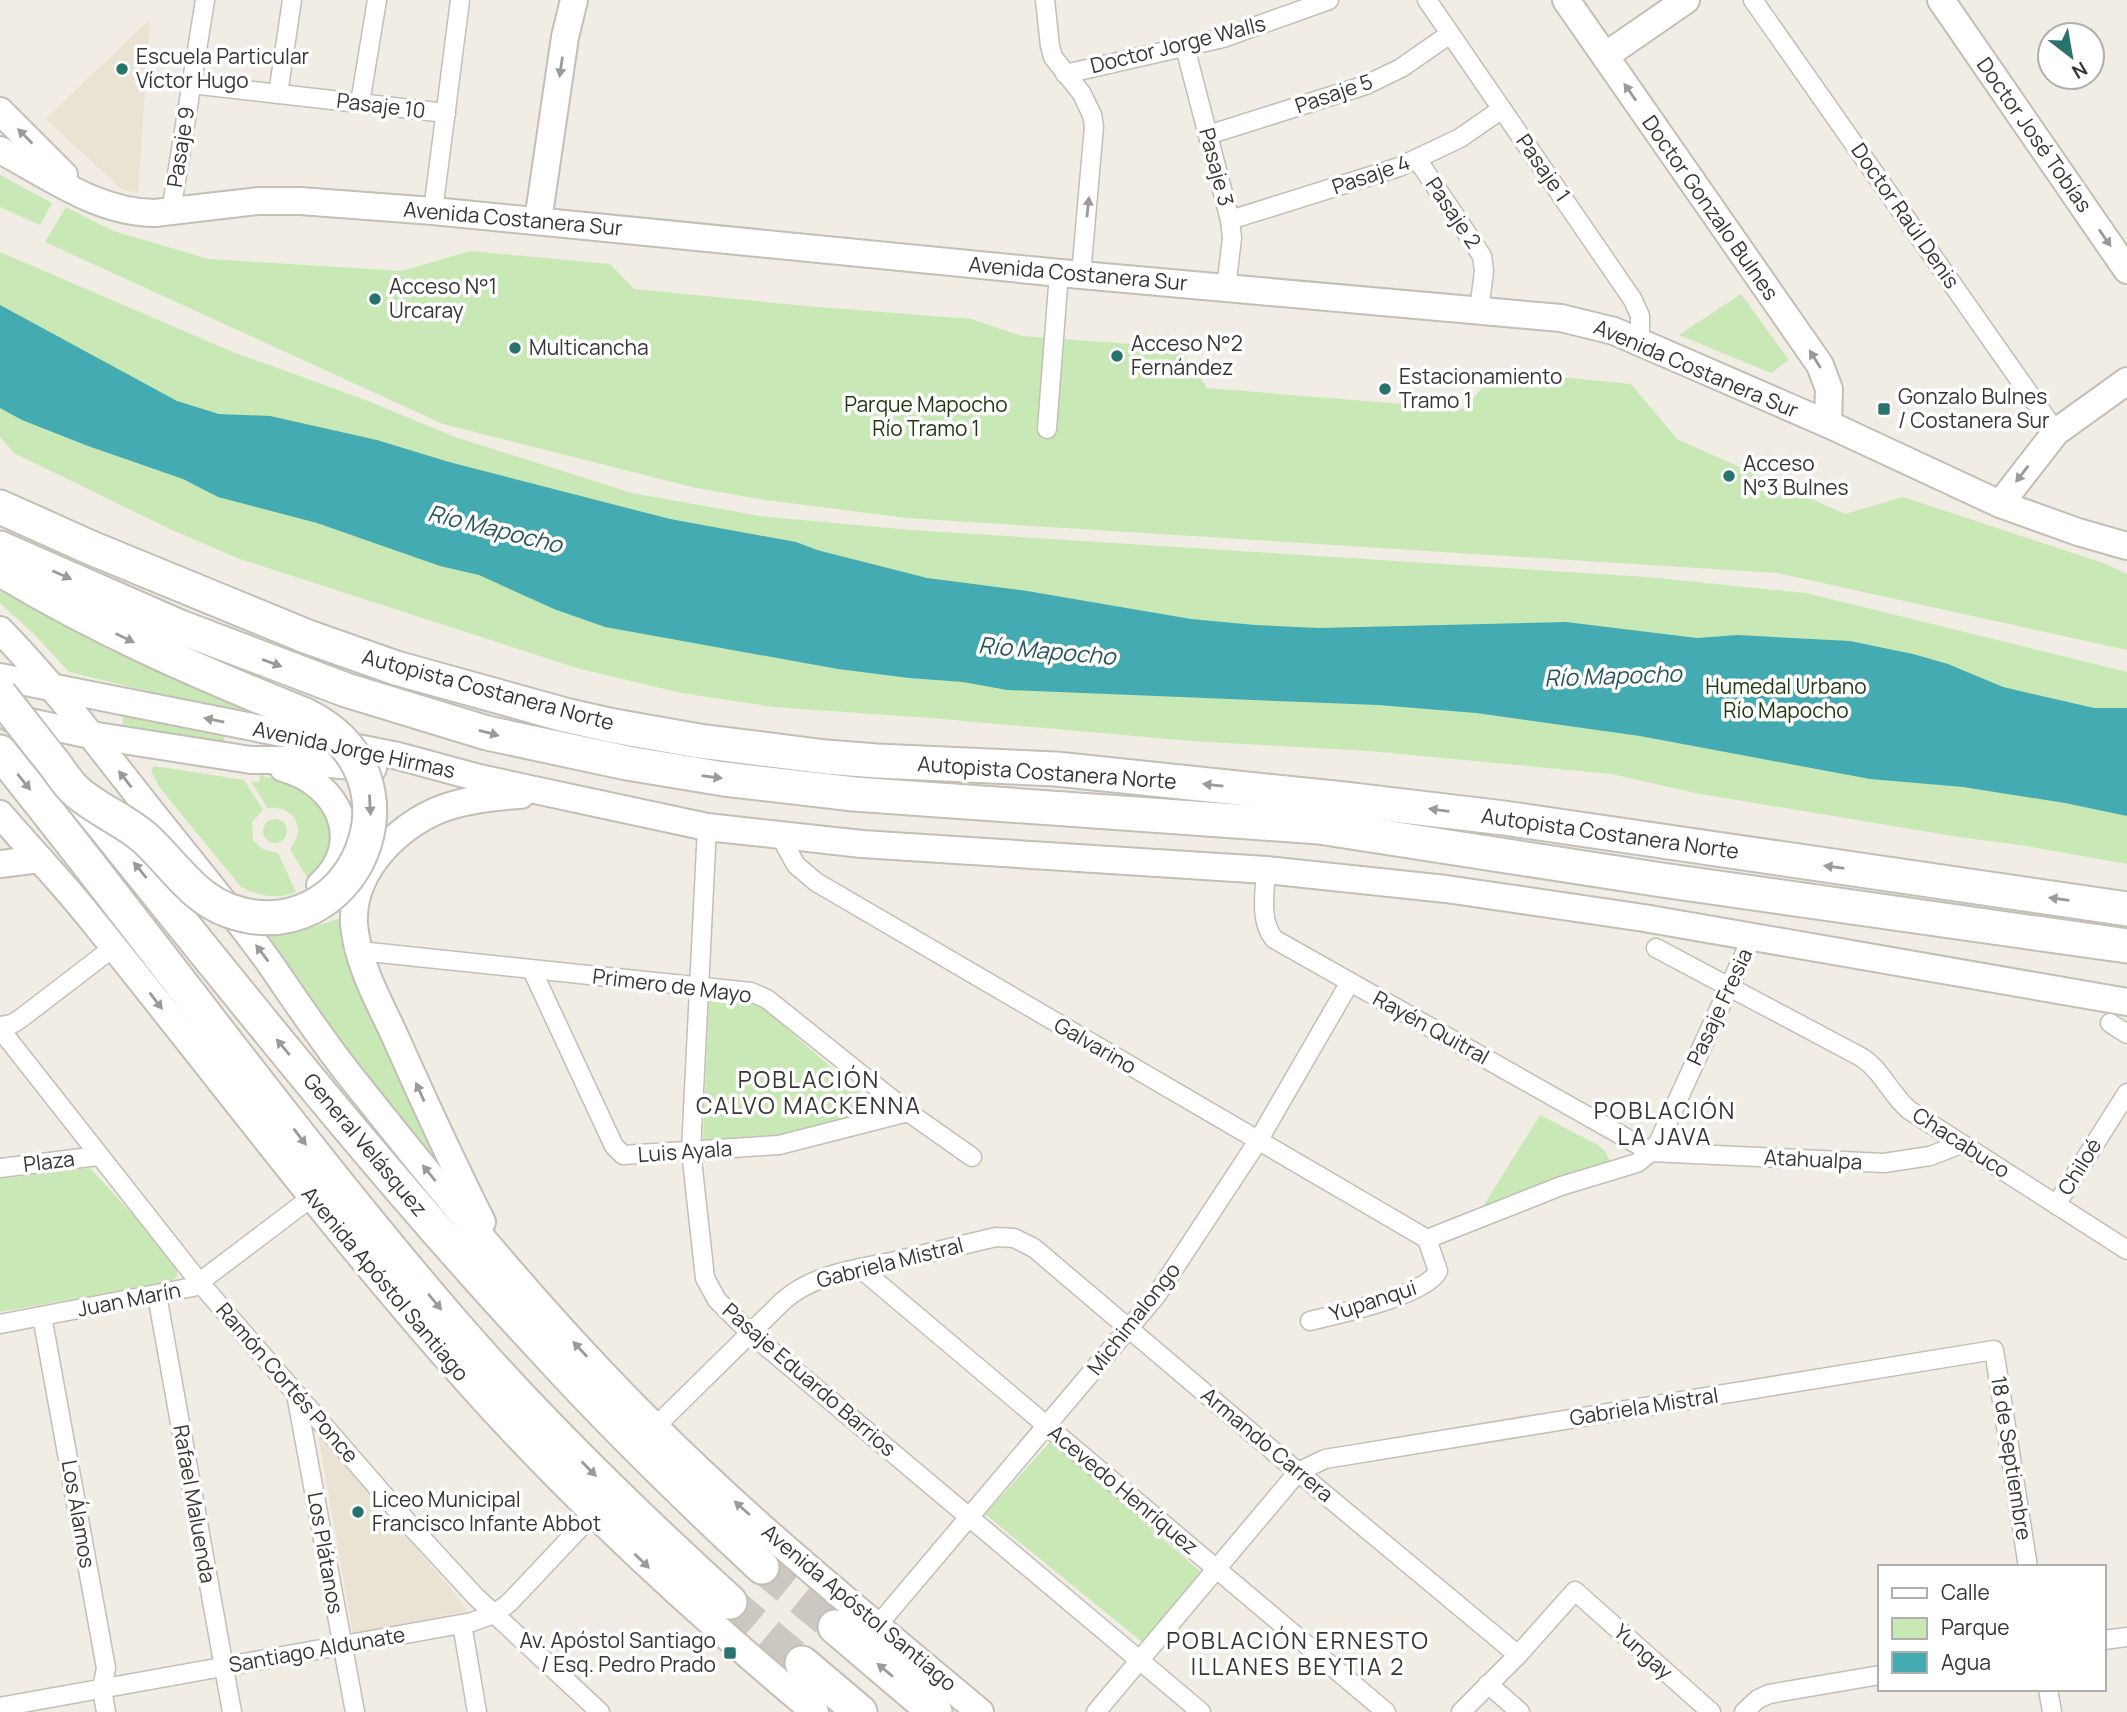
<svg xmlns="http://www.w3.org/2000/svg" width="2127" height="1712" viewBox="0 0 2127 1712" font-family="Manrope,sans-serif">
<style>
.built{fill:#eae2d3}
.green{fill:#c8e8b6}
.water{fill:#44abb3}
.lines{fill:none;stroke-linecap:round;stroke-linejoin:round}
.highway-tunnel{stroke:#ccc8c1;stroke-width:33;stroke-dasharray:33 17;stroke-linecap:butt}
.street-casing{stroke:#c3beb6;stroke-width:21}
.secondary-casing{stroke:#c3beb6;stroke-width:30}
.highway-casing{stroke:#c3beb6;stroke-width:37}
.street{stroke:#fff;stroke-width:18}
.secondary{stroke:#fff;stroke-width:26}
.highway{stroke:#fff;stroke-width:33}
.highway-bridge-casing{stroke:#c3beb6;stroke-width:37;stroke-linecap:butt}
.highway-bridge{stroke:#fff;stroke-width:33}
.oneway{fill:#9c9a99}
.poi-dot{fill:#2a736d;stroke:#fff;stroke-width:2.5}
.labels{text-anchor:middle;stroke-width:7;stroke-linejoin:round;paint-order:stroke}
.street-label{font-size:21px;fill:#383633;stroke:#fff}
.poi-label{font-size:21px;fill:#383633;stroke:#fff;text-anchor:start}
.park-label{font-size:21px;fill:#1f380c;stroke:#fff}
.water-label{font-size:23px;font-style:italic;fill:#29565a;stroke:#fff}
.neighbourhood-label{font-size:23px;letter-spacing:2px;fill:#383633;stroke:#fff}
</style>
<rect width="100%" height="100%" fill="#f1ede4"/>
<!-- built -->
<g class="built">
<path d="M150,19L138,193L122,190L46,119Z"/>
<path d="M318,1435L452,1590L467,1611L353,1634Z"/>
</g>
<!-- green -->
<g class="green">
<path d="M0,175L52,203L40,225L0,207Z"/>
<path d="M66,207L113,231L209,259L402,271L470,251L610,264L634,289L806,306L971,319L1022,336L1171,347L1184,354L1207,388L1463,409L1498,371L1631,384L1677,439L1845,514L1903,497L2106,564L2127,574V650L1777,573L907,518L766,500L696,488L443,424L45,242Z"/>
<path d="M0,252L233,352L363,399L455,437L632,493L760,516L911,530L1647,577L1806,593L2127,672V864L2027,846L1959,837L1695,793L1612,774L1369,751L1191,741L931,718L774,707L682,693L580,669L240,559L174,531L14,453L0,437Z"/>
<path d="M1741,294L1789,360L1771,373L1679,335Z"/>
<path d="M0,578L253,708L249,716L69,672L33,633L0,603Z"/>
<path d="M123,714L225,730L224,745L123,730Z"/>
<path d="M154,766L244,780L263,810L252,822L253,840L262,849L278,853L296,892C277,900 259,896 241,887L160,788L151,771Z"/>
<path d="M260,775L305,787L328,813L333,847L311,884L290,849C308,827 293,805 267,808L251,781L259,782Z"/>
<circle cx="275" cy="831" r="12"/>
<path d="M341,918L340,938L356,982L450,1180L324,1025L267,936L301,931Z"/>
<path d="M709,995L752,998L874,1105L868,1114L793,1134L703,1140Z"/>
<path d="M1540,1115L1598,1145L1606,1152L1610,1162L1482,1208Z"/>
<path d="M90,1168L174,1260L177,1264V1277L169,1282L0,1312V1179Z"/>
<path d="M1051,1441L1202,1573L1142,1642L985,1514Z"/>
</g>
<!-- water -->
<path class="water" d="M0,305L177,401L219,414L270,416L377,440L449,462L670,519L796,542L817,550L927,578L1027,591L1191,619L1255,625L1319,628L1566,622L1697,638L1738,635L1850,641L1913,654L1948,664L2003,687L2094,708H2127V816L2065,803L1963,787L1870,779L1640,736L1476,713L1378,705L1007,690L963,682L909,678L838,669L605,627L554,609L479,575L440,566L317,523L218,497L183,479L88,446L22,420L0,408Z"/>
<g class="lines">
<!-- highway-tunnel -->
<g class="highway-tunnel">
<path d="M762,1567L835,1627"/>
<path d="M730,1602L802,1663"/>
</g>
<!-- street casing -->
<g class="street-casing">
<g id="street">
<path d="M1045,0L1050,46L1053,57L1082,94L1092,115L1094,126L1081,275"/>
<path d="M1427,0L1633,300L1640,316V342"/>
<path d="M1753,0L2056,432"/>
<path d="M1185,47L1230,220L1232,238L1226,288"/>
<path d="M1065,74L1223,38L1329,0"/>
<path d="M191,84L446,113"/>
<path d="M278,94L292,0"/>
<path d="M360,103L377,0"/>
<path d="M1208,135L1366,85L1401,68L1450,34"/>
<path d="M1417,159L1482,256L1484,271L1479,310"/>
<path d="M433,211L460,0"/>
<path d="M171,212L205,0"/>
<path d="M1230,220L1399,167L1460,138L1502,109"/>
<path d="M1047,429L1059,273"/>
<path d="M707,827L691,1151L705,1278L717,1300L750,1333L1201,1712"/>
<path d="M780,836L796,865L816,882L1427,1239"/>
<path d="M1266,870C1265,893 1259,920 1274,939L1651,1152L1884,1163L1930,1156L1961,1144"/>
<path d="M1656,948L1861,1057C1882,1070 1890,1094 1909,1110L2127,1250"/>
<path d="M360,951L751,992L767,999L908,1112L972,1157"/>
<path d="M532,970L614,1146L623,1155L779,1145L908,1112"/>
<path d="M2110,1023L2127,1034"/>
<path d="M0,1026L12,1024L20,1019L114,947"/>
<path d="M0,1029L200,1283L417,1533L476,1597L600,1712"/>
<path d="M0,1168L98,1156"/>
<path d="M2056,1205L2127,1093"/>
<path d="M1427,1239L1561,1186L1637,1163L1651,1152L1659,1141L1752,937"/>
<path d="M860,1268L1386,1712"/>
<path d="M157,1295L232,1712"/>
<path d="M42,1316L106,1668L102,1689L106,1712"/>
<path d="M1310,1321C1338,1314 1427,1295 1438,1271L1427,1239"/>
<path d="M0,1324L193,1287L312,1197"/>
<path d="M296,1394L355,1712"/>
<path d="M655,1427L783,1301C813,1274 857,1269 895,1261C928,1253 962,1245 996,1237L1014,1238L1034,1248L1298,1472L1518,1655"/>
<path d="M462,1624L477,1712"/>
<path d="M877,1626L1156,1296L1258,1141L1350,982"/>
<path d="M2104,1640L2127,1637"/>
<path d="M1488,1684L1520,1712"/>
<path d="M2048,1689L2052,1712"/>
<path d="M0,1707L472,1622L494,1614L509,1603L593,1514"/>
<path d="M1096,1712L1298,1472L1325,1459L1994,1350L2028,1567"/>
<path d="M1461,1712L1518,1655L1575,1591L1711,1712"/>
<path d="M1744,1712L1758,1699L1769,1694L1880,1675"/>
</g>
</g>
<!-- secondary casing -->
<g class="secondary-casing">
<g id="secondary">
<path d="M1566,0L1820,365L1829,389L1828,424"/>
<path d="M1941,0L2127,270"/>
<path d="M1605,56L1686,0"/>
<path d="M0,111L64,175"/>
<path d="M0,150C49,176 98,213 155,213L258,201H300L433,211L1081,275L1561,318L1614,331L1828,424L2000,504L2078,532L2127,546"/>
<path d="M538,221L565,37L574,0"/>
<path d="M2000,504L2056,432L2127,381"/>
<path d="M0,630C53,684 99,746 146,805C187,857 230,908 269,962C298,1004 326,1047 359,1087C452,1204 547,1320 654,1426C756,1528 869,1619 980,1712"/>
<path d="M0,677L398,756L479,778L707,827L862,844L1266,870L1446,889L1644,918L2127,1002"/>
<path d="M10,718L91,735L251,760H287L373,768"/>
<path d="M283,768C339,783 367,843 320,885"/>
<path d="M0,814C29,848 60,880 88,915C218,1075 340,1240 478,1393C582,1508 696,1613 815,1712"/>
<path d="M0,864L40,859"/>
<path d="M482,1222C451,1160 422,1097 394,1034C378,1000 357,962 354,924C351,869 403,819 453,805C475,799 499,796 521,795"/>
</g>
</g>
<!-- highway casing -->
<g class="highway-casing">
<g id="highway">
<path d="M0,507L89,547L308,637L396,668L565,715L614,726L699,741L826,757L877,761L1056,769L1344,799L1504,818L2127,909"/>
<path d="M0,548L180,627L346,690L487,733L627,763L724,779L854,794L1319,827L1662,880L2127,946"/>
<path d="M0,569C97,628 200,673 305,715"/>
<path d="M0,752C150,938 289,1132 445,1314C533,1417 630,1511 730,1602"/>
<path d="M82,799C231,984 379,1172 541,1346C611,1423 686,1496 762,1567"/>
<path d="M835,1627L935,1712"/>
<path d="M802,1663L860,1712"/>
</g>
</g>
<!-- street -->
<use href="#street" class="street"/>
<!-- secondary -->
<use href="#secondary" class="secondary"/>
<!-- highway -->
<use href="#highway" class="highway"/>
<!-- highway-bridge casing -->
<g class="highway-bridge-casing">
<path id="highway-bridge" d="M0,695C18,717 35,740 53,762C60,771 67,783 76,791C97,810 125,820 146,839C174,865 193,898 230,911C353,954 432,777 305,715"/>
</g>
<!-- highway-bridge -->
<use href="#highway-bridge" class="highway-bridge"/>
</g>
<!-- one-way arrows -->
<defs><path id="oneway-solid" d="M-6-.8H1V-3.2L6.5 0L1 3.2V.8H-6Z" transform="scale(1.75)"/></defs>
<g class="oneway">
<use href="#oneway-solid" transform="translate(561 67) rotate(98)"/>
<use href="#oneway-solid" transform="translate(1630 92) rotate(-125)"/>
<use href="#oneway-solid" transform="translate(25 136) rotate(-135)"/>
<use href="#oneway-solid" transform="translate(1088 207) rotate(-84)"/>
<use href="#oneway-solid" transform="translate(2105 238) rotate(55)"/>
<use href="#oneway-solid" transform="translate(1815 359) rotate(-122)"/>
<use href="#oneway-solid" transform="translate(2022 474) rotate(127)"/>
<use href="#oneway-solid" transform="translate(62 575) rotate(24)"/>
<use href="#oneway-solid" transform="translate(125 638) rotate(26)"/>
<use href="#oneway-solid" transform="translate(272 663) rotate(20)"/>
<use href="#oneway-solid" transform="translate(214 720) rotate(-169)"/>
<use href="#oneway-solid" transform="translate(489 733) rotate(15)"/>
<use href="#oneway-solid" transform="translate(712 777) rotate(8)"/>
<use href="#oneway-solid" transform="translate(125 779) rotate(-128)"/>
<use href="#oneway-solid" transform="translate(24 782) rotate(51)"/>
<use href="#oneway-solid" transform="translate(1213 785) rotate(-174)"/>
<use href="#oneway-solid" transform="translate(370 805) rotate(87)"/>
<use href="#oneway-solid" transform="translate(1439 810) rotate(-173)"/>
<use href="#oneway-solid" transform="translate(1834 867) rotate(-172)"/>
<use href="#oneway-solid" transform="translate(140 870) rotate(-129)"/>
<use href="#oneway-solid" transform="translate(2059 899) rotate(-172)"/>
<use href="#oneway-solid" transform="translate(262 953) rotate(-127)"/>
<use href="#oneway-solid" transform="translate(156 1001) rotate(52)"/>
<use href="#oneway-solid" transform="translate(283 1047) rotate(-130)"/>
<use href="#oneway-solid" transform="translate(420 1092) rotate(-114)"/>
<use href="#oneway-solid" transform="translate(300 1137) rotate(52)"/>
<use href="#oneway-solid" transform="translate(429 1173) rotate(-129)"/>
<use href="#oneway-solid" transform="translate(435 1302) rotate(50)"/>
<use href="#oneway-solid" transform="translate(580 1349) rotate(-133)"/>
<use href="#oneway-solid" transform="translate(589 1469) rotate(45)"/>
<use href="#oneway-solid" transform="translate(742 1508) rotate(-138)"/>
<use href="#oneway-solid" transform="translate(642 1561) rotate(44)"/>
<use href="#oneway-solid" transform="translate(885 1670) rotate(-140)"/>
</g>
<!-- markers -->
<g class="poi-dot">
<circle cx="122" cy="69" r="7"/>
<circle cx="375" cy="299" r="7"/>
<circle cx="515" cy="348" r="7"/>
<circle cx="1117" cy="356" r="7"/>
<circle cx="1385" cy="389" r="7"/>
<rect x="1877" y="402" width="14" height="14" rx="3.5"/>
<circle cx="1729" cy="476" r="7"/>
<circle cx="358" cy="1512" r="7"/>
<rect x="723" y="1646" width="14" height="14" rx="3.5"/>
</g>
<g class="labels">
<!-- street labels -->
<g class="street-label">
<text transform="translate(1178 45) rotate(-14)" y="7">Doctor Jorge Walls</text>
<text transform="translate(1334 94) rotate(-19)" y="7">Pasaje 5</text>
<text transform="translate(381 106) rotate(7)" y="7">Pasaje 10</text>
<text transform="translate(2034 135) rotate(55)" y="7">Doctor José Tobías</text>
<text transform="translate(181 147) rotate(-81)" y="7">Pasaje 9</text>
<text transform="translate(1216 167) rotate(75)" y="7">Pasaje 3</text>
<text transform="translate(1543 168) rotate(55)" y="7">Pasaje 1</text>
<text transform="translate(1371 175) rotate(-19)" y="7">Pasaje 4</text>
<text transform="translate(1710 208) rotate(55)" y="7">Doctor Gonzalo Bulnes</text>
<text transform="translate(1453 213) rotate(56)" y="7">Pasaje 2</text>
<text transform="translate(1905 216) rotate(55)" y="7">Doctor Raúl Denis</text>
<text transform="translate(513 219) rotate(5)" y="7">Avenida Costanera Sur</text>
<text transform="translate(1078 274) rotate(5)" y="7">Avenida Costanera Sur</text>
<text transform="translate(1696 369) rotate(23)" y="7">Avenida Costanera Sur</text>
<text transform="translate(488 690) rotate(15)" y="7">Autopista Costanera Norte</text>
<text transform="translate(354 750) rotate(12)" y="7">Avenida Jorge Hirmas</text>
<text transform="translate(1047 773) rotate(4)" y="7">Autopista Costanera Norte</text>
<text transform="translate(1610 834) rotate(8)" y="7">Autopista Costanera Norte</text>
<text transform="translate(672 986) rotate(7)" y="7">Primero de Mayo</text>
<text transform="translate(1720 1007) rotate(-65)" y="7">Pasaje Fresia</text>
<text transform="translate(1431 1028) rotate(29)" y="7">Rayén Quitral</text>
<text transform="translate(1095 1046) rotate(30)" y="7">Galvarino</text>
<text transform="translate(1961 1143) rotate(33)" y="7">Chacabuco</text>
<text transform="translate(365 1145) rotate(50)" y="7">General Velásquez</text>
<text transform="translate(685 1152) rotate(-4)" y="7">Luis Ayala</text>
<text transform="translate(1813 1160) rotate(3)" y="7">Atahualpa</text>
<text transform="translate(49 1162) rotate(-7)" y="7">Plaza</text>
<text transform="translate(2080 1167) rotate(-58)" y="7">Chiloé</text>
<text transform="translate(890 1263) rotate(-14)" y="7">Gabriela Mistral</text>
<text transform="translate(385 1284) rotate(50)" y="7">Avenida Apóstol Santiago</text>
<text transform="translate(129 1300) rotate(-11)" y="7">Juan Marín</text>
<text transform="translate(1373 1301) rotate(-18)" y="7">Yupanqui</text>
<text transform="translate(1134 1319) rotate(-52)" y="7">Michimalongo</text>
<text transform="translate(809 1380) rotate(41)" y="7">Pasaje Eduardo Barrios</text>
<text transform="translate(287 1383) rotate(49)" y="7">Ramón Cortés Ponce</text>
<text transform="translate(1644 1407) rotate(-9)" y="7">Gabriela Mistral</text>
<text transform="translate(1267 1445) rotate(40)" y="7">Armando Carrera</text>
<text transform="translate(2011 1458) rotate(81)" y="7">18 de Septiembre</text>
<text transform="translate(1123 1490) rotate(40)" y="7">Acevedo Henríquez</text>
<text transform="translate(194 1504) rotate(80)" y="7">Rafael Maluenda</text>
<text transform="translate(78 1514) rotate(80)" y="7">Los Álamos</text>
<text transform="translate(325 1553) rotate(80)" y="7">Los Plátanos</text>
<text transform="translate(859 1608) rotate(40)" y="7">Avenida Apóstol Santiago</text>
<text transform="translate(317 1650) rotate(-10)" y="7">Santiago Aldunate</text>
<text transform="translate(1643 1652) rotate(42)" y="7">Yungay</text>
</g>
<!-- poi labels -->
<g class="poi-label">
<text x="136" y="64">Escuela Particular<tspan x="136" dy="24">Víctor Hugo</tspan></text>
<text x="389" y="294">Acceso N°1<tspan x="389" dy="24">Urcaray</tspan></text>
<text x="1131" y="351">Acceso N°2<tspan x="1131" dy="24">Fernández</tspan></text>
<text x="529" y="355">Multicancha</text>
<text x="1399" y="384">Estacionamiento<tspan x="1399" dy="24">Tramo 1</tspan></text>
<text x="1898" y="404">Gonzalo Bulnes<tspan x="1898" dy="24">/ Costanera Sur</tspan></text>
<text x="1743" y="471">Acceso<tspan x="1743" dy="24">N°3 Bulnes</tspan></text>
<text x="372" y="1507">Liceo Municipal<tspan x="372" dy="24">Francisco Infante Abbot</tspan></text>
<text x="716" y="1648" text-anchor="end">Av. Apóstol Santiago<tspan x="716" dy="24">/ Esq. Pedro Prado</tspan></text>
</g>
<!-- park labels -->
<g class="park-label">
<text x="926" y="412">Parque Mapocho<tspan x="926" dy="24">Río Tramo 1</tspan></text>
<text x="1786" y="694">Humedal Urbano<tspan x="1786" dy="24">Río Mapocho</tspan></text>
</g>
<!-- water labels -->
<g class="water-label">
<text transform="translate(495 529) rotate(14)" y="8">Río Mapocho</text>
<text transform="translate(1047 651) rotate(5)" y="8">Río Mapocho</text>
<text transform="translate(1613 676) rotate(-2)" y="8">Río Mapocho</text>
</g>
<!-- neighbourhood labels -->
<g class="neighbourhood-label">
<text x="809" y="1088">POBLACIÓN<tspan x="809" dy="26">CALVO MACKENNA</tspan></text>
<text x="1665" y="1119">POBLACIÓN<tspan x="1665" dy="26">LA JAVA</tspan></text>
<text x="1298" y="1649">POBLACIÓN ERNESTO<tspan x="1298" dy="26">ILLANES BEYTIA 2</tspan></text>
</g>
</g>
<!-- legend -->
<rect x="1878" y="1565" width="228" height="126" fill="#ffffff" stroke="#afafad" stroke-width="2"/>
<rect x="1892" y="1588" width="35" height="10" fill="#ffffff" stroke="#afafad" stroke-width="2"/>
<text x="1941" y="1600" font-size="21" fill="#383633">Calle</text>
<rect x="1892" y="1618" width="35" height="21" fill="#c8e8b6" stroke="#afafad" stroke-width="2"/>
<text x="1941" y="1635" font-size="21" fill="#383633">Parque</text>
<rect x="1892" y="1652" width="35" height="21" fill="#44abb3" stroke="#afafad" stroke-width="2"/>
<text x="1941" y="1670" font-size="21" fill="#383633">Agua</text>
<!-- north arrow -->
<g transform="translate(2071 56) rotate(149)"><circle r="33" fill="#ffffff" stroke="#afafad" stroke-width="2"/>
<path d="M0-5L12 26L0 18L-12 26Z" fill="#2a736d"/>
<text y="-10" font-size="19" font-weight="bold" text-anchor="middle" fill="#383633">N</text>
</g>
</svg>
